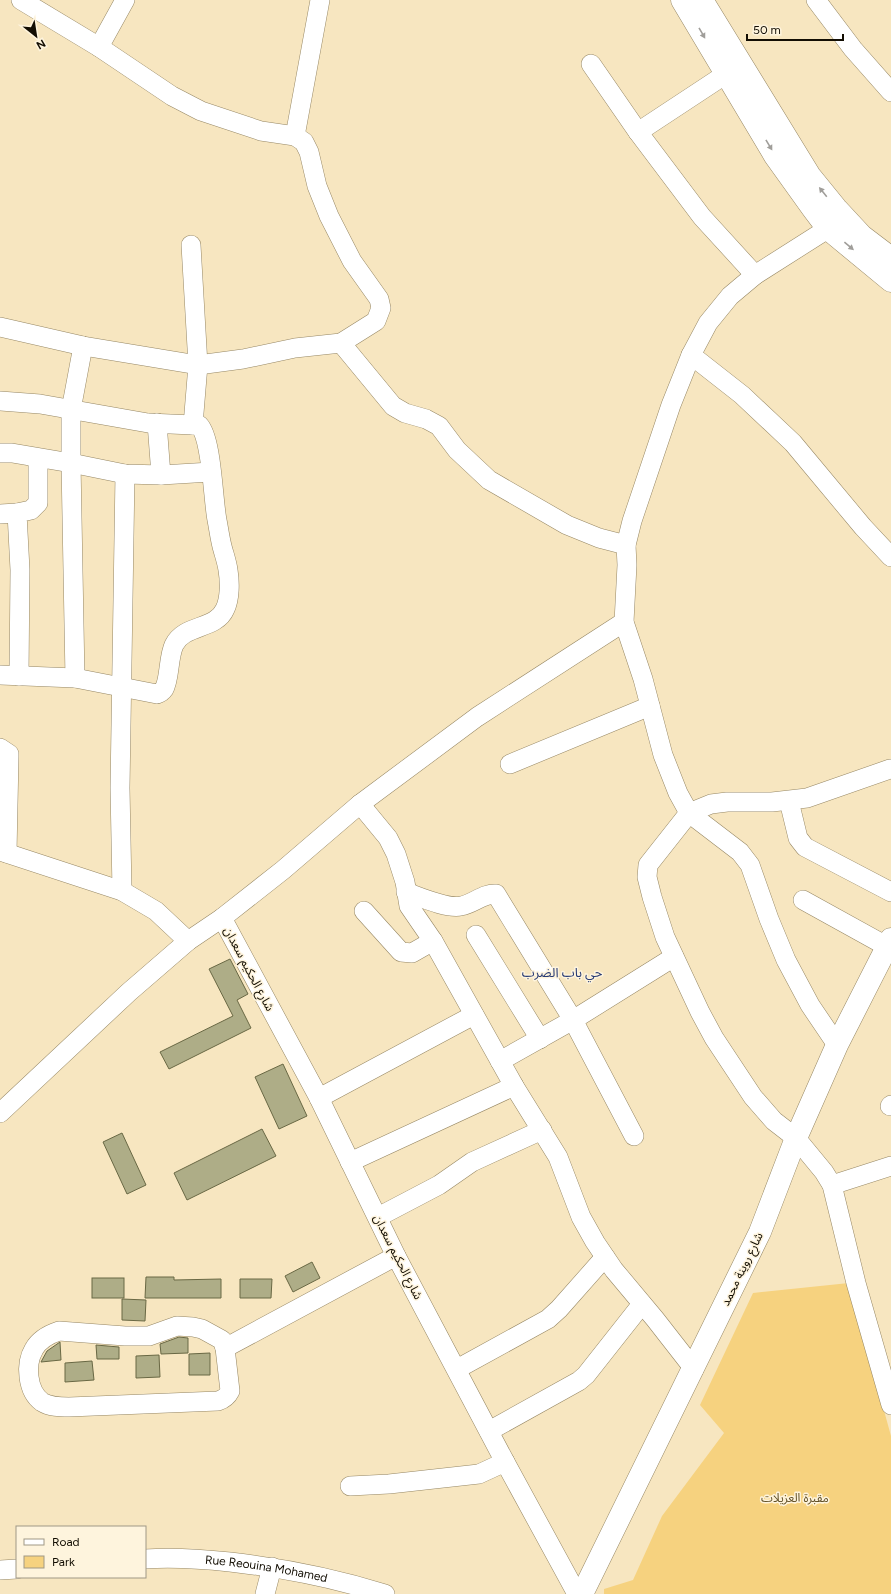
<svg xmlns="http://www.w3.org/2000/svg" width="891" height="1594" viewBox="0 0 891 1594" font-family="Figtree,'Noto Sans Arabic',sans-serif">
<style>
.green{fill:#f6d27f}
.building{fill:#aead87;stroke:#696844}
.lines{fill:none;stroke-linecap:round;stroke-linejoin:round}
.minor-casing{stroke:#968764;stroke-width:20}
.major-casing{stroke:#968764;stroke-width:23}
.minor{stroke:#fff;stroke-width:19}
.major{stroke:#fff;stroke-width:22}
.oneway{fill:#a09e9a}
.labels{text-anchor:middle;stroke-width:3;stroke-linejoin:round;paint-order:stroke}
.street-label{font-size:12px;fill:#120d02;stroke:#fef4dd}
.park-label{font-size:12px;fill:#615027;stroke:#fef4dd}
.neighbourhood-label{font-size:13px;fill:#283b74;stroke:#fef4dd}
</style>
<rect width="100%" height="100%" fill="#f7e6c0"/>
<!-- green -->
<path class="green" d="M849,1283L891,1436V1594H604V1589L633,1580L662,1516L724,1433L700,1405L753,1293Z"/>
<!-- building -->
<g class="building">
<path d="M230,959L248,994L237,1000L251,1028L169,1069L160,1052L233,1016L209,969Z"/>
<path d="M283,1064L307,1116L279,1129L255,1077Z"/>
<path d="M262,1129L276,1156L187,1200L174,1173Z"/>
<path d="M122,1133L146,1185L127,1194L103,1142Z"/>
<path d="M312,1262L320,1278L293,1292L285,1276Z"/>
<path d="M146,1277H174V1280L221,1279V1298H145Z"/>
<rect x="92" y="1278" width="32" height="20"/>
<path d="M240,1279H272L271,1298H240Z"/>
<path d="M122,1299L146,1300L145,1321L122,1320Z"/>
<path d="M179,1337L188,1338V1353L161,1354L160,1344Z"/>
<path d="M60,1342L61,1360L41,1362L47,1351Z"/>
<path d="M96,1345L119,1347V1359H97Z"/>
<path d="M210,1353V1375H189V1354Z"/>
<path d="M159,1355L160,1377L136,1378V1356Z"/>
<path d="M92,1361L94,1380L65,1382V1363Z"/>
</g>
<g class="lines">
<!-- minor casing -->
<g class="minor-casing">
<g id="minor">
<path d="M816,0L853,49L891,92"/>
<path d="M99,47L125,0"/>
<path d="M591,64L638,132L702,217L755,275"/>
<path d="M638,132L726,74L739,68"/>
<path d="M295,136L320,0"/>
<path d="M0,327L83,346L198,365L243,359L295,348L341,343L376,321L381,308L379,299L352,261L329,216L317,186L309,152L304,142L295,136L261,131L201,111L172,96L99,47L21,0"/>
<path d="M341,343L393,406L405,413L426,419L439,426L457,450L489,480L567,525L599,538L626,545"/>
<path d="M691,355L742,395L793,443L863,527L891,557"/>
<path d="M0,401L40,404L148,423L193,425L198,365L191,245"/>
<path d="M157,423L161,475"/>
<path d="M0,453H12L71,463L125,474L161,475L211,472"/>
<path d="M0,514L17,513"/>
<path d="M0,675L75,678L157,694C160,693 162,692 164,689C170,679 168,658 174,645C184,624 216,630 225,609C230,599 230,582 228,570C227,563 225,557 223,550C220,540 219,530 217,520C213,500 212,438 199,425H193"/>
<path d="M19,676L20,570L17,513L31,510L38,503V458"/>
<path d="M75,678L71,463V410L83,346"/>
<path d="M0,748L9,754V757L7,853"/>
<path d="M510,764L650,706"/>
<path d="M890,769L807,798L772,802H727L711,804L689,813L648,865L647,877L652,897L665,937L700,1012L714,1038L753,1097L774,1121L796,1138L824,1172L832,1185L856,1283L891,1405"/>
<path d="M789,801L798,838L805,847L891,892"/>
<path d="M360,804L388,838L396,854L405,882L409,906L433,941"/>
<path d="M0,851L122,891L156,911L188,941"/>
<path d="M122,891L120,788L125,474"/>
<path d="M406,892C420,897 447,909 461,906C473,904 484,893 496,894L573,1020L634,1136"/>
<path d="M803,900L888,947"/>
<path d="M364,911L401,952L412,953L433,941L514,1086L558,1157L581,1217L595,1242L614,1270L655,1319L694,1369"/>
<path d="M222,918L319,1098L396,1256L505,1462L577,1594"/>
<path d="M476,935L540,1039"/>
<path d="M837,1045L810,1005L786,960L769,919L750,865L740,852L689,813L678,793L663,755L643,679L624,622L627,565L626,545L632,521L671,405L691,355L708,323L730,296L755,275L840,221"/>
<path d="M500,1061L573,1020L674,957"/>
<path d="M319,1098L474,1015"/>
<path d="M890,1106L891,1105"/>
<path d="M0,1113L129,992L188,941L222,918L283,870L360,804L477,717L624,622"/>
<path d="M350,1162L514,1086"/>
<path d="M832,1185L891,1166"/>
<path d="M378,1217L439,1185L472,1162L542,1130"/>
<path d="M177,1326L193,1327L202,1329L222,1340L225,1348L230,1391C227,1397 224,1399 218,1401L69,1407C60,1407 50,1407 42,1402C27,1391 25,1364 34,1349C39,1340 50,1334 59,1331L125,1336H149Z"/>
<path d="M225,1348L396,1256"/>
<path d="M457,1369L548,1319L559,1309L605,1257"/>
<path d="M489,1431L579,1381L586,1375L642,1304"/>
<path d="M350,1486L389,1484L479,1474L505,1462"/>
<path id="s1" d="M145,1559C173,1557 202,1559 230,1562C283,1568 334,1578 385,1594"/>
<path d="M0,1570L17,1569"/>
<path d="M265,1594L272,1567"/>
</g>
</g>
<!-- major casing -->
<g class="major-casing">
<g id="major">
<path d="M682,0L775,156L813,209L828,229L891,281"/>
<path d="M702,0L810,176L836,208L862,236L891,258"/>
<path d="M582,1594L760,1232L796,1138L837,1045L891,939"/>
</g>
</g>
<!-- minor -->
<use href="#minor" class="minor"/>
<!-- major -->
<use href="#major" class="major"/>
</g>
<!-- one-way arrows -->
<defs><path id="oneway-solid" d="M-6-.8H1V-3.2L6.5 0L1 3.2V.8H-6Z"/></defs>
<g class="oneway">
<use href="#oneway-solid" transform="translate(702 33) rotate(60)"/>
<use href="#oneway-solid" transform="translate(769 145) rotate(59)"/>
<use href="#oneway-solid" transform="translate(823 192) rotate(-129)"/>
<use href="#oneway-solid" transform="translate(849 246) rotate(40)"/>
</g>
<g class="labels">
<!-- street labels -->
<g class="street-label">
<text transform="translate(249 969) rotate(62)" y="4">شارع الحكيم سعدان</text>
<text transform="translate(398 1257) rotate(63)" y="4">شارع الحكيم سعدان</text>
<text transform="translate(742 1269) rotate(-64)" y="4">شارع روينة محمد</text>
<text dy="4" stroke="none"><textPath href="#s1" startOffset="122">Rue Reouina Mohamed</textPath></text>
</g>
<!-- park labels -->
<g class="park-label">
<text x="795" y="1502">مقبرة العزيلات</text>
</g>
<!-- neighbourhood labels -->
<g class="neighbourhood-label">
<text x="562" y="977">حي باب الضرب</text>
</g>
</g>
<!-- legend -->
<rect x="16" y="1526" width="130" height="52" fill="#fef4dd" stroke="#a09885"/>
<rect x="24" y="1539" width="20" height="6" fill="#ffffff" stroke="#a09885"/>
<text x="52" y="1546" font-size="12" fill="#120d02">Road</text>
<rect x="24" y="1556" width="20" height="12" fill="#f6d27f" stroke="#a09885"/>
<text x="52" y="1566" font-size="12" fill="#120d02">Park</text>
<!-- north arrow -->
<g transform="translate(36 36) rotate(150)" stroke="#fef4dd" stroke-width="3" paint-order="stroke">
<path d="M0-3L7 15L0 10L-7 15Z" fill="#120d02"/>
<text y="-6" font-size="11" font-weight="bold" text-anchor="middle" fill="#120d02">N</text>
</g>
<!-- scale -->
<path d="M747 34v6h96v-6" fill="none" stroke="#120d02" stroke-width="2"/>
<text x="753" y="34" font-size="12" fill="#120d02" stroke="#fef4dd" stroke-width="3" paint-order="stroke">50 m</text>
</svg>
